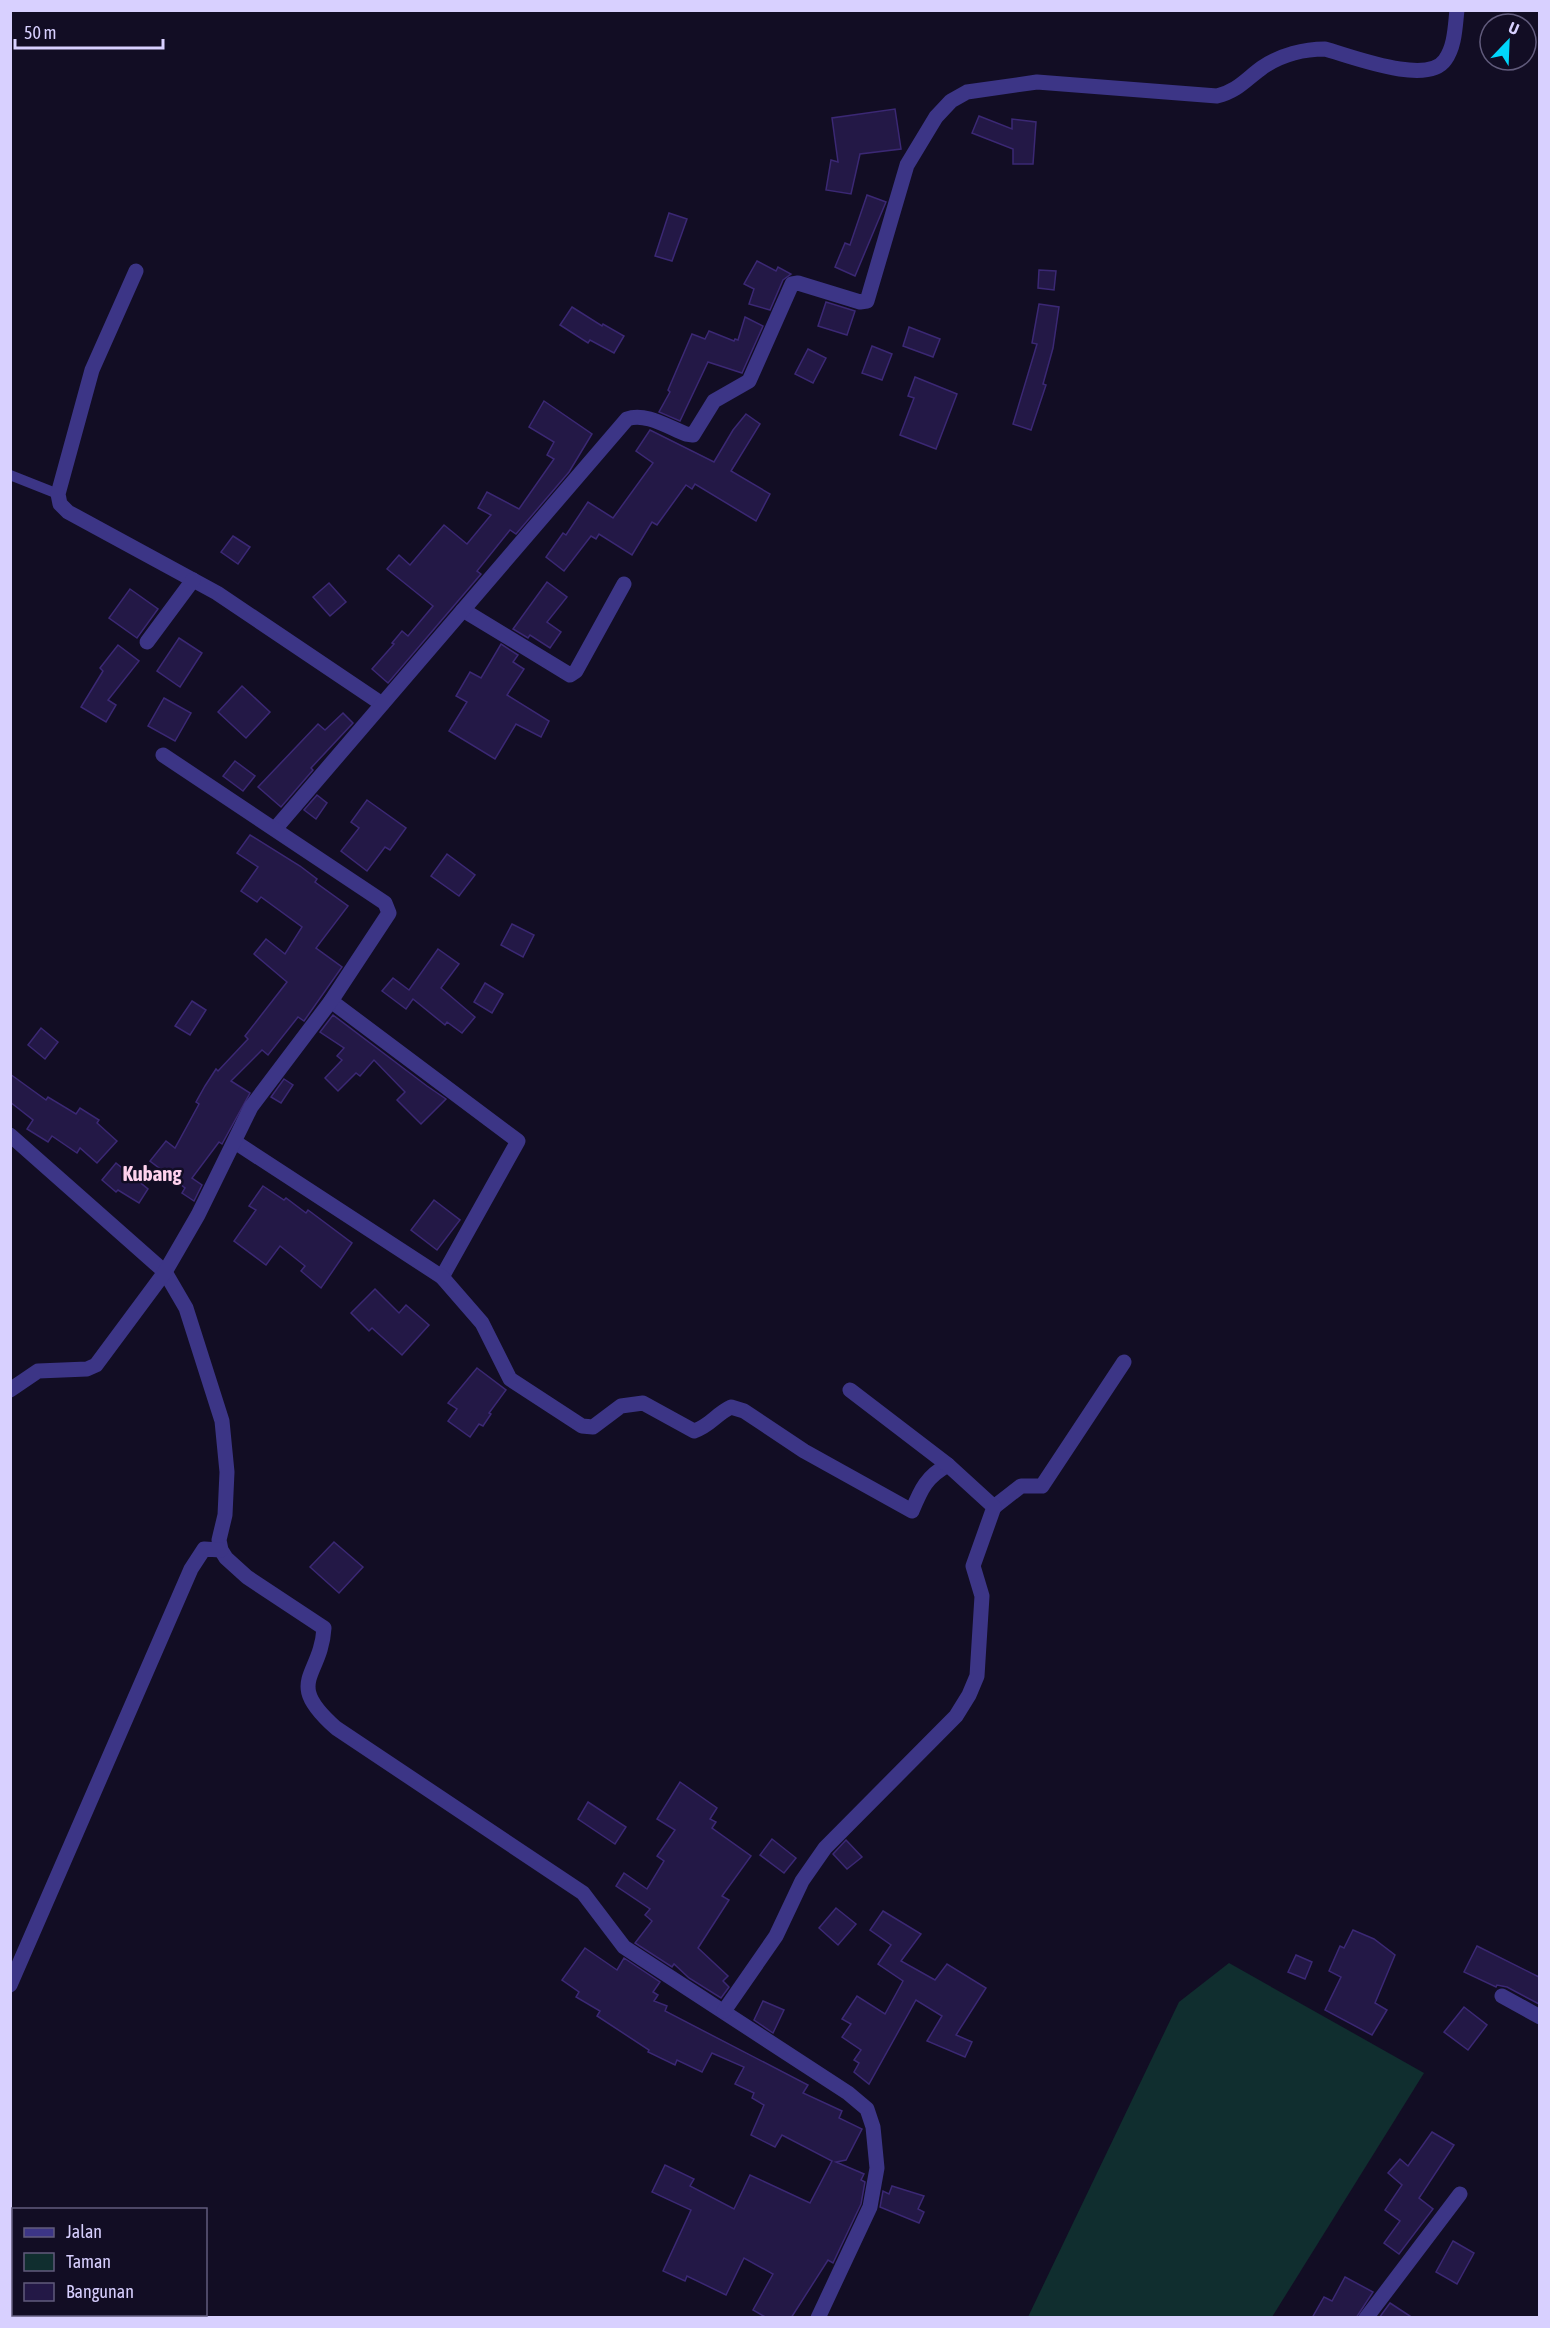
<svg xmlns="http://www.w3.org/2000/svg" width="1550" height="2328" viewBox="0 0 1550 2328" font-family="'Asap Condensed',sans-serif">
<style>
.green{fill:#102e2f}
.building{fill:#231846;stroke:#3b2874;stroke-width:1.5}
.lines{fill:none;stroke-linecap:round;stroke-linejoin:round}
.service{stroke:#3c3586;stroke-width:10}
.minor{stroke:#3c3586;stroke-width:15}
.labels{text-anchor:middle;stroke-width:5;stroke-linejoin:round;paint-order:stroke}
.quarter-label{font-size:21px;font-weight:bold;fill:#ffd2ed;stroke:#120d24}
</style>
<rect width="100%" height="100%" fill="#120d24"/>
<!-- green -->
<path class="green" d="M1229,1963L1424,2073L1272,2317H1028L1179,2002Z"/>
<!-- building -->
<g class="building">
<path d="M895,109L901,149L860,154L851,194L826,190L831,160L838,162L832,118Z"/>
<path d="M979,116L1012,129V119L1036,122L1033,164H1013V149L972,133Z"/>
<path d="M867,195L886,202L855,276L835,267L845,243L850,245Z"/>
<path d="M669,213L687,219L672,261L655,256Z"/>
<path d="M757,261L776,271L778,267L791,274L783,280L770,310L749,304L754,289L744,284Z"/>
<path d="M1039,270L1056,271L1054,290L1038,288Z"/>
<path d="M826,302L855,311L847,335L818,326Z"/>
<path d="M1039,304L1059,307L1053,348L1043,384L1046,385L1031,430L1013,424L1037,344L1032,343Z"/>
<path d="M572,307L602,326L603,324L624,336L614,353L590,340L588,343L560,325Z"/>
<path d="M745,317L763,326L742,373L708,362L680,421L659,412L670,392L668,390L692,334L705,339L709,331L734,341L735,339L738,340Z"/>
<path d="M909,327L940,339L933,357L903,346Z"/>
<path d="M872,346L892,354L882,380L862,373Z"/>
<path d="M808,349L826,358L813,383L795,374Z"/>
<path d="M915,377L957,394L936,449L900,435L914,398L908,396Z"/>
<path d="M544,401L592,434L569,472L516,534L510,530L477,571L481,574L388,683L372,669L394,644L392,643L402,631L408,636L433,606L387,569L399,555L410,565L444,525L467,544L491,515L478,508L487,492L519,509L554,459L547,455L554,442L529,427Z"/>
<path d="M746,414L760,424L731,471L770,494L756,521L695,484L692,489L686,485L657,525L652,522L632,555L599,534L596,539L591,536L564,571L546,557L563,533L566,535L588,502L613,518L653,463L636,451L650,430L714,462L733,430Z"/>
<path d="M233,536L250,547L238,564L221,552Z"/>
<path d="M547,582L567,597L547,622L561,632L550,648L530,635L528,638L513,629Z"/>
<path d="M329,583L346,602L330,616L313,597Z"/>
<path d="M130,589L158,609L137,638L109,618Z"/>
<path d="M179,638L202,653L180,687L157,671Z"/>
<path d="M501,644L518,655L513,662L524,669L507,695L549,721L541,737L516,724L495,759L449,731L467,702L456,696L470,672L481,678Z"/>
<path d="M118,645L139,661L108,700L116,705L106,722L81,707L103,671L100,668Z"/>
<path d="M242,686L270,712L246,738L218,712Z"/>
<path d="M164,698L191,713L175,741L148,726Z"/>
<path d="M343,713L353,723L311,768L313,770L281,807L258,787L318,724L325,730Z"/>
<path d="M235,761L255,776L243,791L223,776Z"/>
<path d="M317,795L327,803L316,819L304,810Z"/>
<path d="M367,800L406,828L390,850L385,847L367,871L341,851L359,828L351,822Z"/>
<path d="M250,835L300,866L317,879L315,882L348,906L316,948L342,967L304,1021L298,1017L268,1055L262,1050L231,1081L250,1093L222,1144L219,1142L192,1178L202,1185L194,1201L182,1193L185,1188L150,1161L166,1141L175,1148L199,1104L196,1102L205,1086L216,1069L218,1071L248,1039L245,1036L287,982L254,954L266,939L285,954L302,927L261,897L257,902L241,891L258,867L237,853Z"/>
<path d="M447,854L475,875L459,896L431,876Z"/>
<path d="M512,924L534,935L523,957L501,945Z"/>
<path d="M438,949L459,964L441,988L475,1017L462,1033L447,1022L445,1025L413,999L406,1009L382,991L393,978L409,990Z"/>
<path d="M485,983L503,994L492,1013L474,1002Z"/>
<path d="M192,1001L206,1010L190,1035L175,1026Z"/>
<path d="M333,1015L427,1086L446,1099L421,1124L397,1100L405,1092L374,1060L360,1076L356,1073L338,1091L325,1078L342,1060L337,1056L344,1048L320,1032Z"/>
<path d="M41,1028L58,1042L45,1059L28,1045Z"/>
<path d="M10,1074L46,1100L48,1097L76,1114L80,1108L99,1120L97,1123L117,1141L97,1163L80,1148L77,1153L52,1136L48,1142L27,1129L33,1120L10,1102Z"/>
<path d="M284,1079L293,1085L281,1103L271,1097Z"/>
<path d="M116,1163L148,1189L139,1203L118,1190L116,1192L102,1180Z"/>
<path d="M263,1186L284,1200L286,1198L306,1213L308,1210L352,1243L321,1288L301,1271L305,1266L280,1246L266,1265L234,1241L256,1210L249,1206Z"/>
<path d="M434,1200L460,1220L437,1250L411,1230Z"/>
<path d="M375,1289L399,1313L406,1305L429,1325L402,1355L372,1328L369,1331L351,1313Z"/>
<path d="M477,1368L506,1390L489,1413L491,1414L483,1426L479,1424L470,1437L448,1421L457,1409L448,1403Z"/>
<path d="M334,1542L363,1567L339,1593L310,1567Z"/>
<path d="M680,1782L717,1808L710,1819L716,1822L712,1828L751,1856L722,1896L729,1900L698,1948L728,1976L723,1981L729,1987L721,1998L689,1978L674,1964L672,1967L635,1943L652,1921L645,1915L650,1909L616,1886L624,1873L647,1889L664,1861L657,1856L675,1830L657,1819Z"/>
<path d="M588,1802L626,1827L615,1844L578,1819Z"/>
<path d="M772,1839L796,1858L784,1873L760,1855Z"/>
<path d="M846,1840L862,1857L847,1869L833,1854Z"/>
<path d="M836,1908L856,1924L838,1945L819,1928Z"/>
<path d="M883,1911L921,1934L901,1961L935,1980L947,1964L986,1988L956,2035L972,2042L965,2057L927,2041L942,2016L916,2000L869,2084L854,2072L859,2063L854,2060L861,2050L842,2037L851,2024L842,2019L857,1996L885,2014L903,1981L878,1964L891,1945L870,1930Z"/>
<path d="M1353,1930L1374,1939L1395,1955L1375,2003L1387,2010L1372,2035L1325,2010L1341,1977L1329,1971L1340,1946L1344,1948Z"/>
<path d="M1477,1946L1539,1977V2004L1507,1987L1497,1985L1496,1987L1464,1972Z"/>
<path d="M585,1948L617,1970L624,1958L660,1982L653,1992L658,1995L654,2001L667,2006L665,2011L808,2085L803,2093L842,2111L839,2118L862,2129L846,2160L836,2162L864,2174L861,2180L865,2182L861,2204L833,2263L828,2260L791,2318H767L753,2310L773,2274L744,2258L726,2295L687,2276L685,2281L663,2271L691,2210L652,2192L665,2165L694,2179L690,2186L734,2209L750,2175L810,2203L832,2161L782,2135L775,2147L751,2135L764,2105L752,2098L754,2093L735,2084L744,2067L712,2053L702,2072L677,2060L675,2065L648,2052L649,2050L597,2016L600,2011L576,1997L579,1992L562,1980Z"/>
<path d="M1296,1955L1312,1962L1305,1979L1288,1972Z"/>
<path d="M763,2001L784,2010L773,2033L754,2020Z"/>
<path d="M1464,2007L1487,2025L1468,2050L1444,2032Z"/>
<path d="M1432,2132L1454,2145L1419,2198L1433,2209L1399,2254L1384,2243L1400,2221L1385,2210L1402,2185L1388,2173L1400,2159L1408,2166Z"/>
<path d="M892,2186L924,2196L918,2209L924,2212L919,2223L880,2207L883,2191L889,2194Z"/>
<path d="M1453,2241L1474,2253L1457,2284L1436,2272Z"/>
<path d="M1345,2277L1373,2292L1356,2318H1312L1324,2297L1332,2301Z"/>
<path d="M1390,2303L1413,2318H1379Z"/>
</g>
<g class="lines">
<!-- service -->
<path class="service" d="M10,475L58,494"/>
<!-- minor -->
<g class="minor">
<path d="M136,271L92,370L58,494L60,504L68,512L217,593L382,704"/>
<path d="M463,610L570,675L576,671L624,584"/>
<path d="M147,642L193,580"/>
<path d="M275,829L627,419C645,412 668,427 686,434L693,435L714,401L749,381L792,284L798,283L860,302L867,301L907,165L936,117L951,101L967,92L1037,82L1217,96C1238,91 1246,79 1263,67C1281,55 1304,49 1325,49C1351,56 1427,86 1445,60C1455,46 1455,27 1457,10"/>
<path d="M331,1001L518,1141L442,1277"/>
<path d="M10,1135L165,1272L186,1308L222,1421L227,1472L225,1515L219,1540L221,1550L226,1558L247,1577L324,1628C321,1678 283,1681 336,1728L583,1893L624,1947L848,2093L867,2109L873,2127L877,2168L870,2207L818,2318"/>
<path d="M235,1142L442,1277L482,1323L510,1379L582,1426L593,1427L621,1406L643,1403L694,1431C710,1426 716,1414 731,1407L744,1411L804,1451L912,1511C921,1489 927,1476 948,1465"/>
<path d="M10,1390L38,1371L87,1369L96,1365L165,1272L198,1215L251,1107L331,1001L389,913L385,903L163,755"/>
<path d="M994,1507L1021,1486H1042L1124,1362"/>
<path d="M10,1985L191,1569L204,1549L221,1550"/>
<path d="M1502,1996L1540,2017"/>
<path d="M724,2011L776,1936L802,1881L825,1848L956,1716L969,1695L977,1676L982,1596L973,1566L994,1507L948,1465L850,1390"/>
<path d="M1366,2318L1460,2194"/>
</g>
</g>
<g class="labels">
<!-- quarter labels -->
<g class="quarter-label">
<text x="152" y="1181">Kubang</text>
</g>
</g>
<!-- border -->
<rect width="1550" height="2328" fill="none" stroke="#d8d0ff" stroke-width="24"/>
<!-- legend -->
<rect x="12" y="2208" width="195" height="108" fill="#120d24" stroke="#615b7c" stroke-width="1.5"/>
<rect x="24" y="2228" width="30" height="9" fill="#3c3586" stroke="#615b7c" stroke-width="1.5"/>
<text x="66" y="2238" font-size="18" fill="#d8d0ff">Jalan</text>
<rect x="24" y="2253" width="30" height="18" fill="#102e2f" stroke="#615b7c" stroke-width="1.5"/>
<text x="66" y="2268" font-size="18" fill="#d8d0ff">Taman</text>
<rect x="24" y="2283" width="30" height="18" fill="#231846" stroke="#615b7c" stroke-width="1.5"/>
<text x="66" y="2298" font-size="18" fill="#d8d0ff">Bangunan</text>
<!-- north arrow -->
<g transform="translate(1508 42) rotate(23)"><circle r="28" fill="#120d24" stroke="#615b7c" stroke-width="1.5"/>
<path d="M0-4.5L10 22L0 15L-10 22Z" fill="#00d6fb"/>
<text y="-9" font-size="16" font-weight="bold" text-anchor="middle" fill="#d8d0ff">U</text>
</g>
<!-- scale -->
<path d="M15 39v9h148v-9" fill="none" stroke="#d8d0ff" stroke-width="3"/>
<text x="24" y="39" font-size="18" fill="#d8d0ff" stroke="#120d24" stroke-width="4.5" paint-order="stroke">50 m</text>
</svg>
